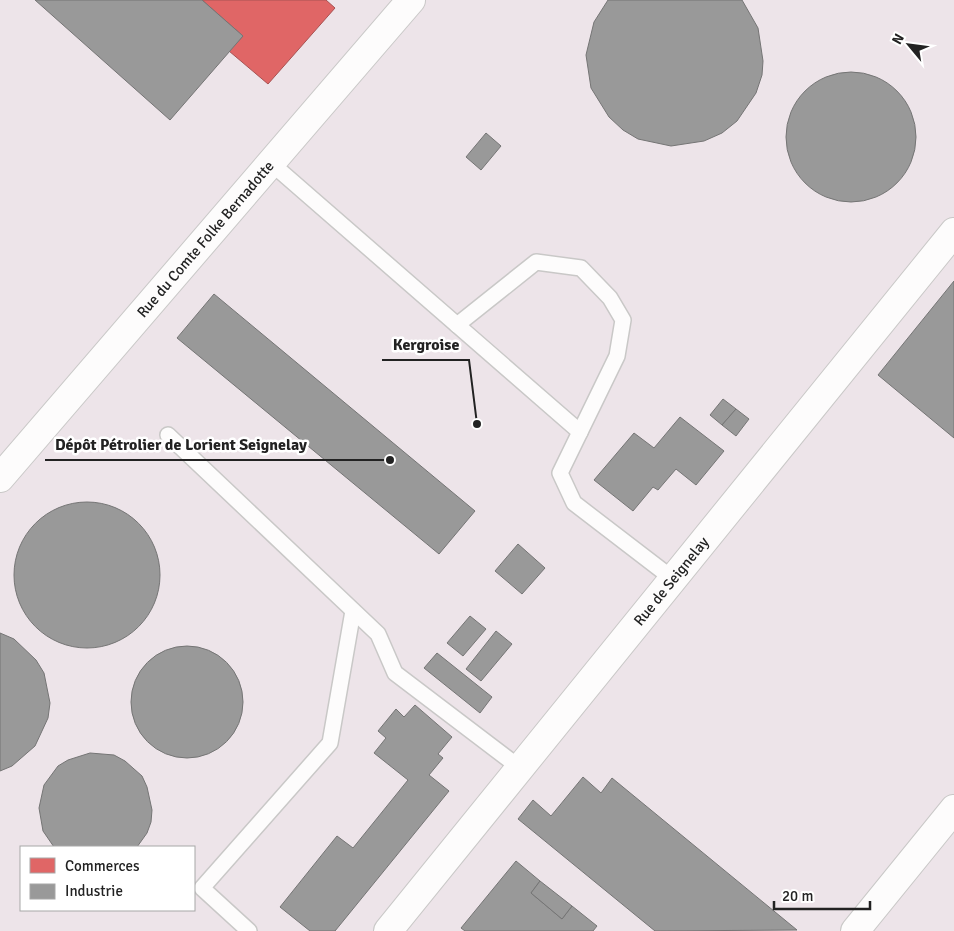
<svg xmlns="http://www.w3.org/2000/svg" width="954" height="931" viewBox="0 0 954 931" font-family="Signika,sans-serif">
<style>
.industrial{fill:#ede4e9;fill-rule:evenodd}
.shops{fill:#e06666;stroke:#a75252}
.industry{fill:#999;stroke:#757575}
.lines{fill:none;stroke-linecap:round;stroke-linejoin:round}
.lane-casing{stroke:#c9c8c7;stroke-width:18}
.street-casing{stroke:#c9c8c7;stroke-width:30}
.lane{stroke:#fdfcfc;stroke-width:15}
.street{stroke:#fdfcfc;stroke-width:28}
.labels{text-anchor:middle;stroke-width:5;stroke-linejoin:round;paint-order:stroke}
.street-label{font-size:15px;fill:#222;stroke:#fff}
.leader{fill:none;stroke:#222;stroke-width:2}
.callout-dot{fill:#222;stroke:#fff;stroke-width:2}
.callout-label{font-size:16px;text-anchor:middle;font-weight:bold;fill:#222;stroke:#fff;stroke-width:5;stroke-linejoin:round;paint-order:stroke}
</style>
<rect width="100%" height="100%" fill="#f0eeeb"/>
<!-- industrial -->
<path class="industrial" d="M0,0H954V931H0ZM21,847H194V910H21Z"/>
<!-- shops -->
<path class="shops" d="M202,0H326L335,8L268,84L229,51L243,36Z"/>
<!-- industry -->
<g class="industry">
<path d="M35,0H202L243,36L170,120Z"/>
<path d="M608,0H742L758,28L763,61L762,75L756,93L737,121L722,133L704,141L671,146L638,139L623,130L609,117L591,88L586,55L594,22Z"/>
<circle cx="851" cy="137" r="65"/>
<path d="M486,133L501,146L481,170L466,157Z"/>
<path d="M954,281V438L878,375Z"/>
<path d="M214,294L475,511L439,554L177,338Z"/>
<path d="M723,399L736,409L722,425L710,415Z"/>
<path d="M736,409L749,419L736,436L722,425Z"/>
<path d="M680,417L724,451L696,485L676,469L658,490L653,487L633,511L594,480L634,433L654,448Z"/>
<circle cx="87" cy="575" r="73"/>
<path d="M518,544L545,568L522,594L495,571Z"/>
<path d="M470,616L486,629L463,656L447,643Z"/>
<path d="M496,631L512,644L481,681L466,669Z"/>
<path d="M0,633L14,639L36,660L44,673L50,703L48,718L35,746L12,766L0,771Z"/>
<circle cx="187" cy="702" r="56"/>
<path d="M437,653L492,697L480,713L424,668Z"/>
<path d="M415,705L452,737L438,754L443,758L429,775L449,791L335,931H310L280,907L337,836L353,848L408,780L374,753L386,738L378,731L396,709L404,717Z"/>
<path d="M90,753L114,755L125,761L142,776L147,787L152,810L151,822L147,833L137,847H54L43,831L39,808L44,785L58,766L68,760Z"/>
<path d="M583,777L601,793L612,778L797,930L655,931L518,819L533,800L551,816Z"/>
<path d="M516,861L540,881L531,893L562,919L572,906L597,926L593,931H465L461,928Z"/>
<path d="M540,881L572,906L562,919L531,893Z"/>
</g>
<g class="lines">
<!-- lane casing -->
<g class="lane-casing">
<g id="lane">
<path d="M271,163L580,432"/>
<path d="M457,325L536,262L581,268L610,298L623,320L617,356L560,473L574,503L673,579"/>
<path d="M168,435L378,634L395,673L520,768"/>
<path d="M249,931L202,888L330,743L353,611"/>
</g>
</g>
<!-- street casing -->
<g class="street-casing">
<g id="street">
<path id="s1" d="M0,478L411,0"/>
<path id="s2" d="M388,931L954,232"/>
<path d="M855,931L954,809"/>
</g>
</g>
<!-- lane -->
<use href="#lane" class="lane"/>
<!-- street -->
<use href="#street" class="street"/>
</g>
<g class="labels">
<!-- street labels -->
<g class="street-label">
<text dy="5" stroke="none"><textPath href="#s1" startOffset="315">Rue du Comte Folke Bernadotte</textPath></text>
<text dy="5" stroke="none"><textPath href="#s2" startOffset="450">Rue de Seignelay</textPath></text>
</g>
</g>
<!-- callouts -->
<path class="leader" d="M477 424L469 360H382M390 460L317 460H45"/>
<g class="callout-dot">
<circle cx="477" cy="424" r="5"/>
<circle cx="390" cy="460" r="5"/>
</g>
<g class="callout-label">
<text x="426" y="350">Kergroise</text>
<text x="181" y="450">Dépôt Pétrolier de Lorient Seignelay</text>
</g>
<!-- legend -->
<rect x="20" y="846" width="175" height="65" fill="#ffffff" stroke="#a7a7a7"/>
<rect x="30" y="858" width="25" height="15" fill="#e06666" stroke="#a7a7a7"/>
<text x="65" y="871" font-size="15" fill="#222222">Commerces</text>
<rect x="30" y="884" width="25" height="15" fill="#999999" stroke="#a7a7a7"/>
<text x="65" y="896" font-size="15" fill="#222222">Industrie</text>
<!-- north arrow -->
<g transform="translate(909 45) rotate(299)" stroke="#ffffff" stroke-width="4" paint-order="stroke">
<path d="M0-4L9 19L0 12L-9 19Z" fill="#222222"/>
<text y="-8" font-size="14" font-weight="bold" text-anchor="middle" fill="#222222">N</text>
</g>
<!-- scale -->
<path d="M774 901v8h96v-8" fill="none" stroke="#222222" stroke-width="2.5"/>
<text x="782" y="901" font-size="15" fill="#222222" stroke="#ffffff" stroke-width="4" paint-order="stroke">20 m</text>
</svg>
